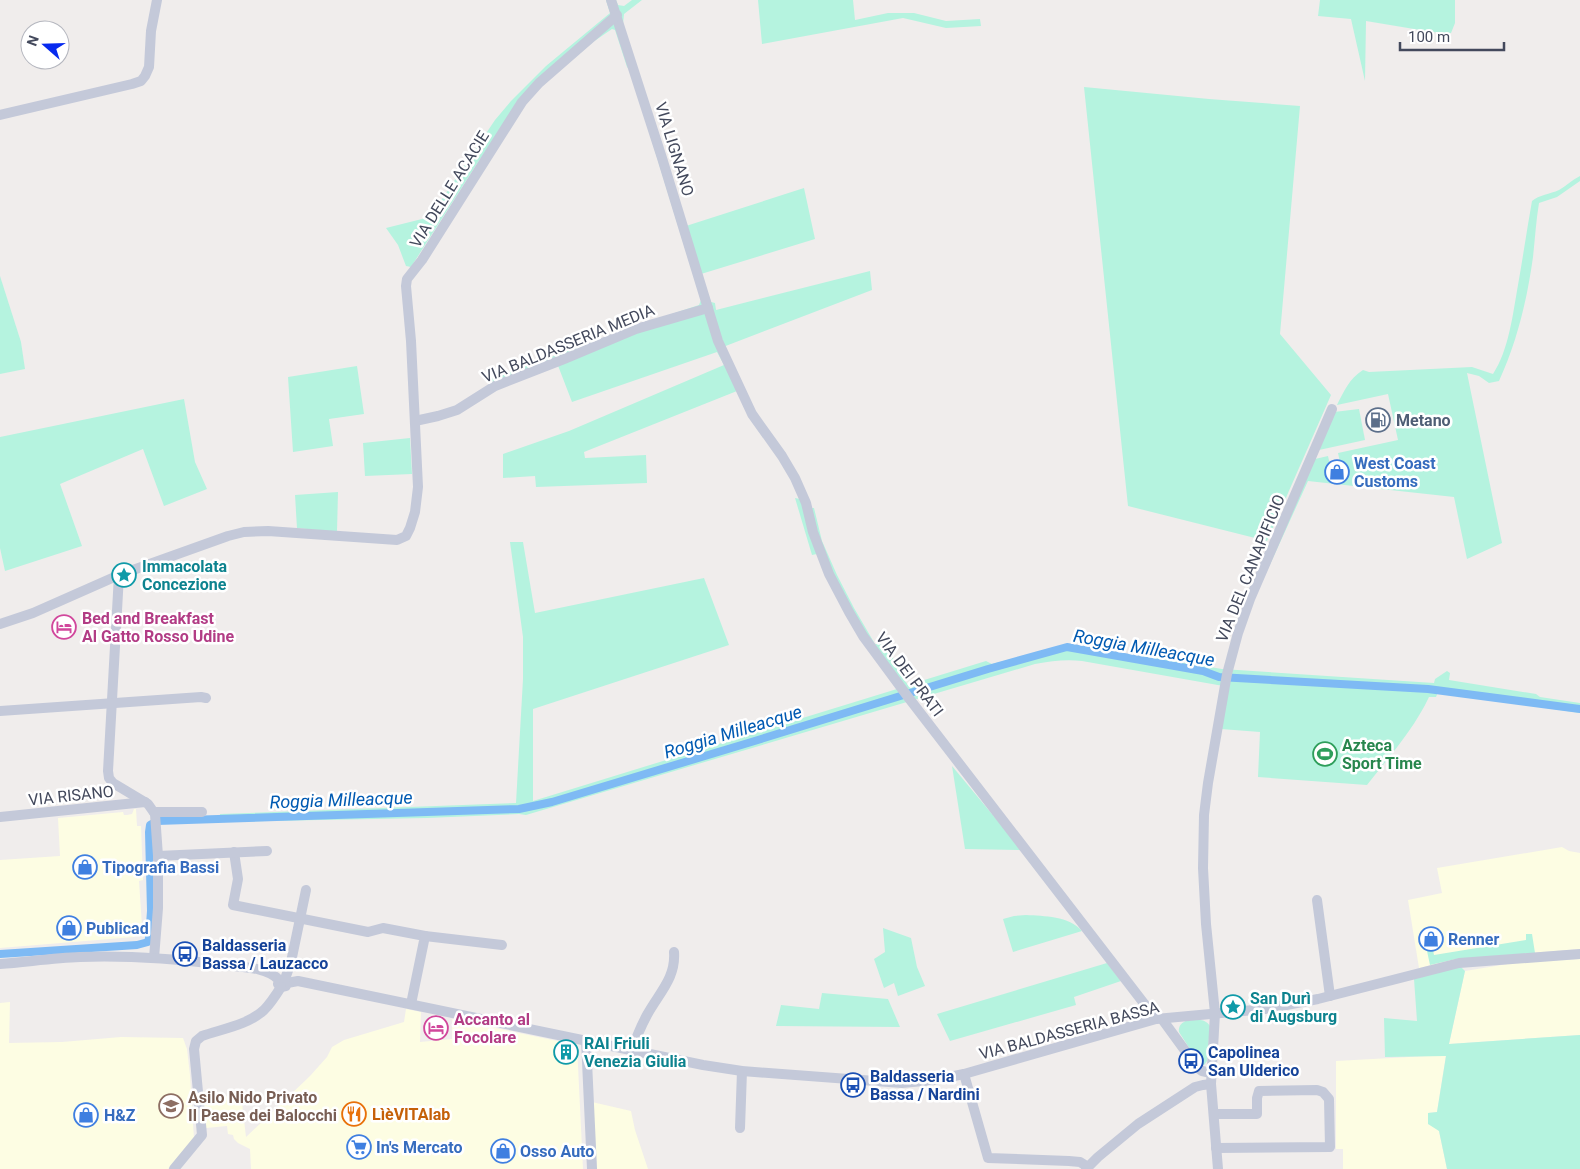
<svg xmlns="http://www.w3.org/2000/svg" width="1580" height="1169" viewBox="0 0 1580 1169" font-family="Roboto,sans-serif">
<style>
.commercial{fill:#fdfde3}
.green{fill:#b5f3df}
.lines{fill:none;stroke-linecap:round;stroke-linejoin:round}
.canal{stroke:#7ebaf4;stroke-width:8}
.minor{stroke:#c4c9d9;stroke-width:10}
.labels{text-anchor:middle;stroke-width:5;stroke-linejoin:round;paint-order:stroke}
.street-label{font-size:16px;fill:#43495c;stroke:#fff}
.service-label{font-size:16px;font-weight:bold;fill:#4e5e75;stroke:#fff;text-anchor:start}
.shop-label{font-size:16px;font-weight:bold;fill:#366cbe;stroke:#fff;text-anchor:start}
.culture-label{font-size:16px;font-weight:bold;fill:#0d838f;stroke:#fff;text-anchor:start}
.hotel-label{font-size:16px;font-weight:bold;fill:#b23c85;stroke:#fff;text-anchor:start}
.leisure-label{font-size:16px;font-weight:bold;fill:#27864d;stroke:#fff;text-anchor:start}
.transit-label{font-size:16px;font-weight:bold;fill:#164399;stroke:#fff;text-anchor:start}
.education-label{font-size:16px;font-weight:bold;fill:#785e54;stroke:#fff;text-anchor:start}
.food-label{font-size:16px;font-weight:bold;fill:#c56008;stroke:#fff;text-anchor:start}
.water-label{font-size:18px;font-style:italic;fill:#005ab2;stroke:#fff}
</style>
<rect width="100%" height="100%" fill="#f0edec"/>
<!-- commercial -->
<g class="commercial">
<path d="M134,809H136L137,826H141L143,880L139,881L142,926L139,934L134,937L0,948V860L60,856L58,818L123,812L124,815H127L132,814Z"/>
<path d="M1562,847L1569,851L1580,853V949L1456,959L1419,968L1408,900L1442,893L1437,868Z"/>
<path d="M1580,959V1035L1449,1044L1465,971L1520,962Z"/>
<path d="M10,1002L9,1043L62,1042L121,1037L183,1038L187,1049L190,1075L194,1139L168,1169H0V1003Z"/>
<path d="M406,1009L421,1012L420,1042L452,1039V1019L577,1045L583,1169H251L250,1149L238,1143L234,1139L233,1135L228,1134L227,1126L206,1128L203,1100L241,1094L246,1137L310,1076L327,1057L332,1047L344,1040L404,1022Z"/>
<path d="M1446,1055L1437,1112L1428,1113L1439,1131L1447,1169H1343V1149H1336V1061Z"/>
<path d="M592,1102L631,1111L635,1130L648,1169H597Z"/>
</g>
<!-- green -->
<g class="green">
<path d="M606,0H616L618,5L624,6L632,0H642L624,14L623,24L686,226L804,188L815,239L701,274L711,302L715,303L716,310L870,271L872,290L723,347L757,417L809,508H814L822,541L837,575L854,608L875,644L884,645L897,664V670L908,685L986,661L992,664L1062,646L1063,650L1078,651L1138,663L1139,655L1222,669L1434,683L1435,679L1447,671L1450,673L1449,680L1536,694L1540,697L1580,703V713L1438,692L1436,697H1429C1414,729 1389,757 1367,785L1258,777L1260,732L1221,729L1229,687L1082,661C1066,659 1052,661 1035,664L526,815L519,814L427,818L220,822V814L516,803L523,679V637L510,542H523L535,613L704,578L729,645L533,709V801L897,689L817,554L812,555L795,498L800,499L791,478L737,391L584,452L585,458L646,455L647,483L536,487L535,476L503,478V454L569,431L724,365L717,352L572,402L557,363L500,384L487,380L651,321L699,305L701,300L630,70L627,67L615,30L612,29L593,42L540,87L480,159L411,267L406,266L398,245L386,228L430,217L495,120L511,101L546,66L610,13Z"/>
<path d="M758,0H853L855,20L888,13H914L946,21L980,19L981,26L946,28L903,18L762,44Z"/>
<path d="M1320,0H1455V23L1451,33L1432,32L1366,21L1365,81L1351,19L1318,16Z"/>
<path d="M1084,87L1209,99L1300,106L1280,334L1331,395L1267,541L1128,506Z"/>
<path d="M1580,176V181L1557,197L1539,203C1536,221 1535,239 1533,257C1527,300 1517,342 1499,381L1489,383L1479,376L1467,373L1502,543L1467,559L1454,497L1308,481L1262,582L1315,459L1328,456L1333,478L1343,476L1338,453L1398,440L1388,394L1337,405C1344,391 1349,379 1363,370L1369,372L1472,367L1493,374C1509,350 1513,313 1518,285C1523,257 1527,229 1532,201C1539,195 1550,194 1559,190C1566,186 1572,180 1580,176Z"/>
<path d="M0,276L21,342L25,369L0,374Z"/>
<path d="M357,366L364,414L329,419L333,446L293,452L288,377Z"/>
<path d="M184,399L195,462L207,489L164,506L143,449L60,484L82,546L5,571L0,548V437Z"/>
<path d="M1359,409L1365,440L1319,450L1334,412Z"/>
<path d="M410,438L412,474L365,476L363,443Z"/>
<path d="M338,492L337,532L297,528L295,495Z"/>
<path d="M952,766L1022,850L965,849Z"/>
<path d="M1026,915C1044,916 1069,916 1082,931L1013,952L1003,919L1014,916Z"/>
<path d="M883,928L911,938L917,967L925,986L898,996L894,983L884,988L874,959L885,952Z"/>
<path d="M1526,934H1532L1535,953L1456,959L1430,965L1427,951L1433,950L1434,955L1526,940Z"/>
<path d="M1107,963L1121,981L1074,997L1076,1005L950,1041L937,1014Z"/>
<path d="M1460,966L1465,971L1449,1044L1580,1035V1169H1447L1439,1131L1428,1124V1113L1437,1112L1446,1056L1385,1057L1384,1018L1417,1021L1414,979Z"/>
<path d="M822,993L888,999L900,1027L776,1026L781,1005L819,1009Z"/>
<path d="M1188,1020C1196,1020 1205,1018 1210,1026L1207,1061L1204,1065L1199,1063L1179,1032C1178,1026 1182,1022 1188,1020Z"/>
</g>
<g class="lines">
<!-- canal -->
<path class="canal" d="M0,954L137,945L148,942L149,938L151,911L149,832L150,825L157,821L519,809L552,802L748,743L988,669L1067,647L1203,671L1219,677L1428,689L1580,709"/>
<!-- minor -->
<g class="minor">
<path d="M611,0L662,158L718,341L752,414L782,456L795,478L806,503L813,532L829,574L849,612L863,636L908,697L1156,1019"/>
<path d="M0,115L132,84L141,81L145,76L149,67L151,31L157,0"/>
<path d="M415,421L438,416L457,410L495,386L564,359L636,329L708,308"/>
<path d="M119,575L108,771L109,778L113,783L148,804L155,814L158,856V908L154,958"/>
<path d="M0,624L33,613L119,575L228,536L244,532L268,531L397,540L406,536L410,528L415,512L418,487L411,341L406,286L407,279L422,260L522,102L539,83L617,15"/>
<path d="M0,711L201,697L206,698"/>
<path d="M154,812H202"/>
<path d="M0,817L145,802"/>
<path d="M234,852L238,879L233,905L368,932L383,928L425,936L411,1004"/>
<path d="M158,856L267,851"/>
<path d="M1317,900L1330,996"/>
<path d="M425,936L502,945"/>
<path d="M0,964C27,962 53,958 80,957C128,955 177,959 225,965C241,967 267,967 279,980L278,984L281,987L286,986L287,983L298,981L703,1065L742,1071L902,1083L934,1080L964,1074L1156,1019L1265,1009L1318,999L1459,963L1580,954"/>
<path d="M285,979L291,962L306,890"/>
<path d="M1162,1019L1197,1067L1202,1071L1211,1073"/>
<path d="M586,1040L592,1169"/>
<path d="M632,1051C636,1038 641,1026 647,1015C659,993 676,978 674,952"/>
<path d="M964,1074L988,1158L1069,1161L1080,1162L1088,1167"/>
<path d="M1214,1114H1257V1098L1259,1091L1317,1090L1323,1092L1329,1099L1330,1147L1216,1148"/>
<path d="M740,1128L742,1071"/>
<path d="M174,1169L202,1135L194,1049L196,1041L202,1036C222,1029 248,1025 264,1010C271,1003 276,995 281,987"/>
<path d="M1086,1169L1098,1157L1138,1124L1195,1087L1203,1085L1211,1084"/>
<path d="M1218,1169L1211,1084L1215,1013L1206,924L1203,868L1204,815L1208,783L1227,674L1238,633L1250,599L1332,409"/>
</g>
</g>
<!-- icons -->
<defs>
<g id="fuel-ring" transform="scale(1.25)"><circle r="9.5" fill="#fff" stroke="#5c6f8a" stroke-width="1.5"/><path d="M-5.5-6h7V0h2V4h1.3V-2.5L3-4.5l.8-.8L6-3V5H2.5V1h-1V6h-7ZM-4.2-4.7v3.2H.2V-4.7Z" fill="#5c6f8a"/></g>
<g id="shop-ring" transform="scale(1.25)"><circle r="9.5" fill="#fff" stroke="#3f7fe0" stroke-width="1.5"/><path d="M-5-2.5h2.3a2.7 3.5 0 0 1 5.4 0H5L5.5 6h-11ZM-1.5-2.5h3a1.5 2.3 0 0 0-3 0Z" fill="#3f7fe0"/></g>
<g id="sight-ring" transform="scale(1.25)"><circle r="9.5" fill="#fff" stroke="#0f9aa8" stroke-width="1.5"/><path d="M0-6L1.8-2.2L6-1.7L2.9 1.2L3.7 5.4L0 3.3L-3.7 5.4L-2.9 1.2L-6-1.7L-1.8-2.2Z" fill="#0f9aa8"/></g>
<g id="hotel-ring" transform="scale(1.25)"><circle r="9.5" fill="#fff" stroke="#d1479c" stroke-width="1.5"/><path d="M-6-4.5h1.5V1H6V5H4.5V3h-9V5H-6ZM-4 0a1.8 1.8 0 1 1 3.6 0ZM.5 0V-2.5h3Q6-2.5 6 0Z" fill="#d1479c"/></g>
<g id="stadium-ring" transform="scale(1.25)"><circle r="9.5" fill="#fff" stroke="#2e9e5b" stroke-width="1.5"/><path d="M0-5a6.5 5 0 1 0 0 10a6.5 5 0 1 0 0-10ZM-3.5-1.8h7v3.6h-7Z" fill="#2e9e5b"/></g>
<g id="bus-ring" transform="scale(1.25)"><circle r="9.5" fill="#fff" stroke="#1a4fb4" stroke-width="1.5"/><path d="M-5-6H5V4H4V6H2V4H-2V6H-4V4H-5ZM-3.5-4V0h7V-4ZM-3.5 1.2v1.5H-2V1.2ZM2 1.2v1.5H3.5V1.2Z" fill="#1a4fb4"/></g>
<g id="building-ring" transform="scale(1.25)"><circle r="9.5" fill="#fff" stroke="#0f9aa8" stroke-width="1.5"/><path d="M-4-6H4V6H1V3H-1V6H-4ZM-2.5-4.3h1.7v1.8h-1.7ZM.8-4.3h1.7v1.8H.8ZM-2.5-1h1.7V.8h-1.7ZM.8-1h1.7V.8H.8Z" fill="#0f9aa8"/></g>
<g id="school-ring" transform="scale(1.25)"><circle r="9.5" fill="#fff" stroke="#8d6e63" stroke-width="1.5"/><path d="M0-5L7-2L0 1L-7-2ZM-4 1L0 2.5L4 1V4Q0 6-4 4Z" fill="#8d6e63"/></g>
<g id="restaurant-ring" transform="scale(1.25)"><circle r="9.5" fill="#fff" stroke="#e8710a" stroke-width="1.5"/><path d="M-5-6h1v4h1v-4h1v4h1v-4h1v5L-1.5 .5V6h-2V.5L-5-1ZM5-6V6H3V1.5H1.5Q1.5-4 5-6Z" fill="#e8710a"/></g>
<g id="supermarket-ring" transform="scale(1.25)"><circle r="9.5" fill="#fff" stroke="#3f7fe0" stroke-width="1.5"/><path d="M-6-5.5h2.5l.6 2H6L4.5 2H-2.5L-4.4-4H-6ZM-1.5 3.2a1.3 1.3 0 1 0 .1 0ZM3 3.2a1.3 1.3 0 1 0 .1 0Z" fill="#3f7fe0"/></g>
</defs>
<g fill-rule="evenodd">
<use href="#fuel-ring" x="1378" y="420"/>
<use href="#shop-ring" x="1337" y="472"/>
<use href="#sight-ring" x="124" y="575"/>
<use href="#hotel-ring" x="64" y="627"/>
<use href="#stadium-ring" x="1325" y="754"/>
<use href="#shop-ring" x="85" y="867"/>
<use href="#shop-ring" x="69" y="928"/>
<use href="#shop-ring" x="1431" y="939"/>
<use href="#bus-ring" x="185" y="954"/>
<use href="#sight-ring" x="1233" y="1007"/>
<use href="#hotel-ring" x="436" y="1028"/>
<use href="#building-ring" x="566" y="1052"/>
<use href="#bus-ring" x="1191" y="1061"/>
<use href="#bus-ring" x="853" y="1085"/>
<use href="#school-ring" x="171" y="1106"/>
<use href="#restaurant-ring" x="354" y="1114"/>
<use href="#shop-ring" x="86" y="1115"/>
<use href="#supermarket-ring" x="359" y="1147"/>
<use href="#shop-ring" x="503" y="1151"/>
</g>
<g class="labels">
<!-- street labels -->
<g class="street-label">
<text transform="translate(675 149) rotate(73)" y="6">VIA LIGNANO</text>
<text transform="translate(449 189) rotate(-58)" y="6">VIA DELLE ACACIE</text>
<text transform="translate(568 343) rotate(-22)" y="6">VIA BALDASSERIA MEDIA</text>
<text transform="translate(1250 568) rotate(-68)" y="6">VIA DEL CANAPIFICIO</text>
<text transform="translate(910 674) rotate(53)" y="6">VIA DEI PRATI</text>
<text transform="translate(71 795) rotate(-6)" y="6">VIA RISANO</text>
<text transform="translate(1069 1030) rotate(-15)" y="6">VIA BALDASSERIA BASSA</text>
</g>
<!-- service labels -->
<g class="service-label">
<text x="1396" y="426">Metano</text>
</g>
<!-- shop labels -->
<g class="shop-label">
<text x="1354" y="469">West Coast<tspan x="1354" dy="18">Customs</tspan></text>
<text x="102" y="873">Tipografia Bassi</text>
<text x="86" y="934">Publicad</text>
<text x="1448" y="945">Renner</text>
<text x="104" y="1121">H&amp;Z</text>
<text x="376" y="1153">In's Mercato</text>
<text x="520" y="1157">Osso Auto</text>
</g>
<!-- culture labels -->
<g class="culture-label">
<text x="142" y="572">Immacolata<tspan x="142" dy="18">Concezione</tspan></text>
<text x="1250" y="1004">San Durì<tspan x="1250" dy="18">di Augsburg</tspan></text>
<text x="584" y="1049">RAI Friuli<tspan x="584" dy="18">Venezia Giulia</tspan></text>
</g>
<!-- hotel labels -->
<g class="hotel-label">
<text x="82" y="624">Bed and Breakfast<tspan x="82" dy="18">Al Gatto Rosso Udine</tspan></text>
<text x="454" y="1025">Accanto al<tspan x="454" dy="18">Focolare</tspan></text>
</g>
<!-- leisure labels -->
<g class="leisure-label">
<text x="1342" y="751">Azteca<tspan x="1342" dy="18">Sport Time</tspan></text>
</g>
<!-- transit labels -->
<g class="transit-label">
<text x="202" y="951">Baldasseria<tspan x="202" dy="18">Bassa / Lauzacco</tspan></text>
<text x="1208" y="1058">Capolinea<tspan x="1208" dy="18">San Ulderico</tspan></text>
<text x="870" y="1082">Baldasseria<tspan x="870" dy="18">Bassa / Nardini</tspan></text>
</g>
<!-- education labels -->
<g class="education-label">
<text x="188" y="1103">Asilo Nido Privato<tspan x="188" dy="18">Il Paese dei Balocchi</tspan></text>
</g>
<!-- food labels -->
<g class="food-label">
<text x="372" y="1120">LìèVITAlab</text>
</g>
<!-- water labels -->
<g class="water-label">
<text transform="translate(1144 648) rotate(10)" y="6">Roggia Milleacque</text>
<text transform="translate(733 732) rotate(-17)" y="6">Roggia Milleacque</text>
<text transform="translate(341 800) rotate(-2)" y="6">Roggia Milleacque</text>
</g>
</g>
<!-- north arrow -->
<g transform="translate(45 45) rotate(290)"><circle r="24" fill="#ffffff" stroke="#b4b6be"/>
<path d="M0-4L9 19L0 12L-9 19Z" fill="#072aef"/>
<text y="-8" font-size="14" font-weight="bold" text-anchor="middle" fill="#43495c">N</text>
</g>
<!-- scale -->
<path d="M1400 42v8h104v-8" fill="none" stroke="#43495c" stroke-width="2.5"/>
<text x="1408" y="42" font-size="15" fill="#43495c" stroke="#ffffff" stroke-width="4" paint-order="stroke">100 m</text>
</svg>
